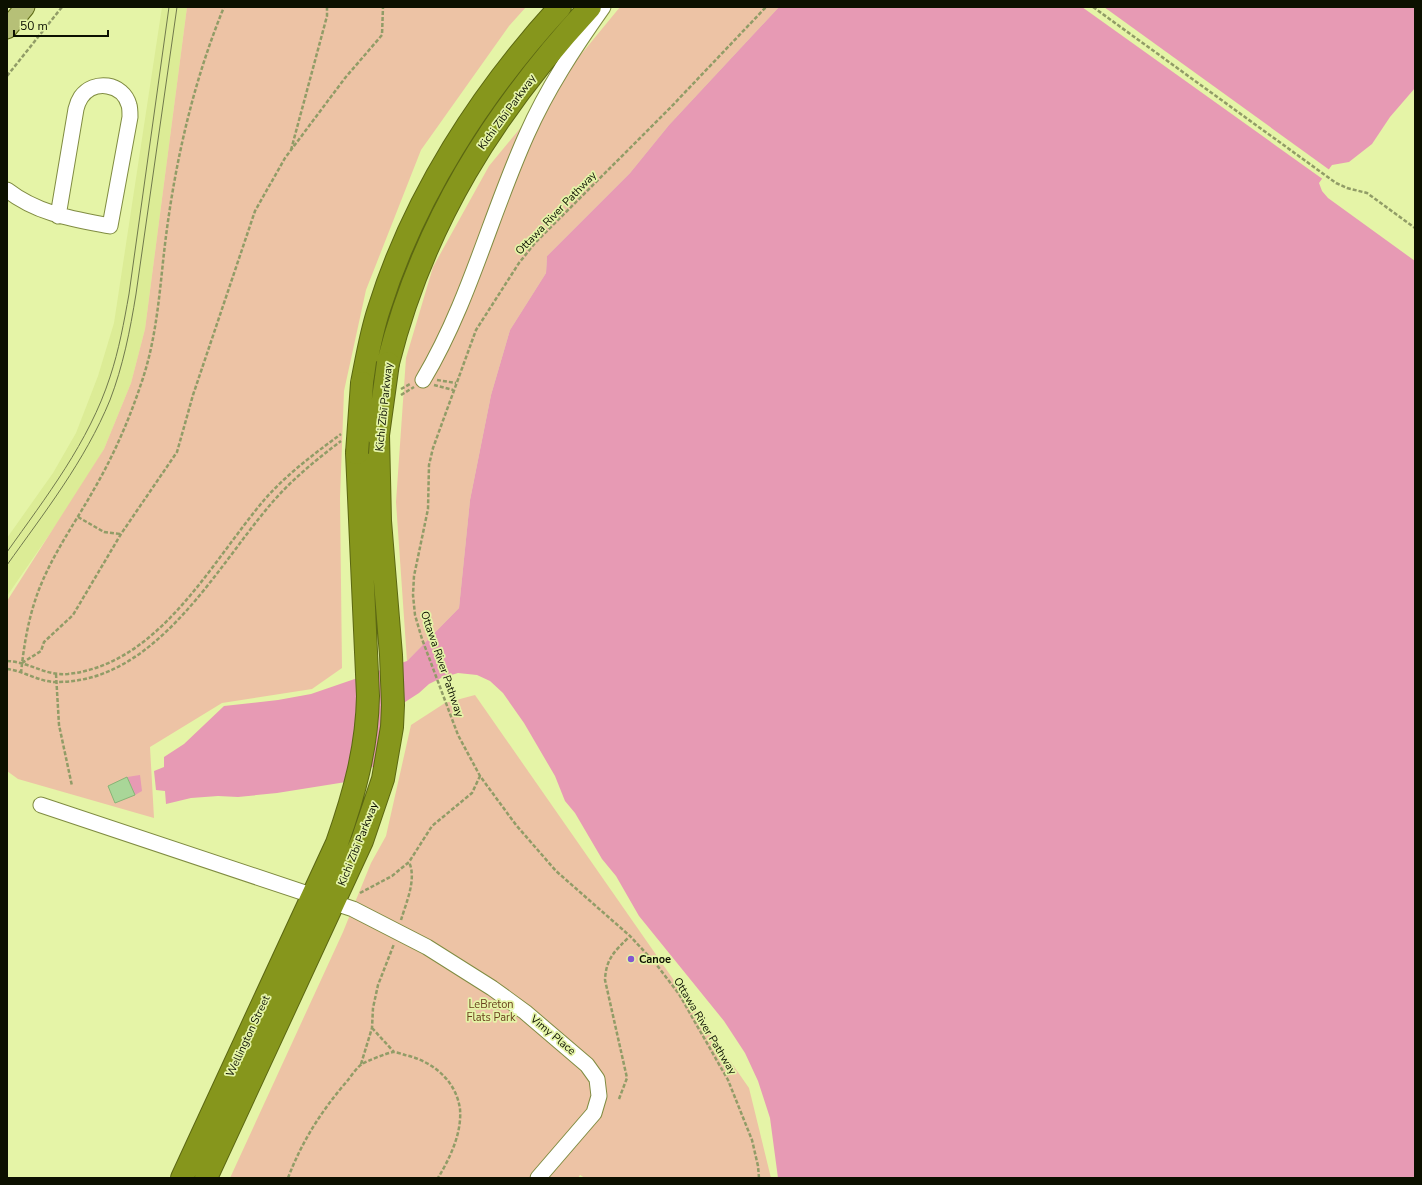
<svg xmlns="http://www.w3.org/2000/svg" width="1422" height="1185" viewBox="0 0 1422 1185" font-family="'Nunito Sans',sans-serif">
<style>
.built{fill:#dcec96}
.green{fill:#edc3a5}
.water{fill:#e79ab4}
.pier{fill:#e5f4a7}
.building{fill:#a9d698;stroke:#87b476}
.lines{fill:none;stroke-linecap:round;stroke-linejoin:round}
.minor-casing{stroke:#808c42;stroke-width:17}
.major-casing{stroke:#5b6712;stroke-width:21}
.highway-casing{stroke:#5b6712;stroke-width:24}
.path{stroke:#919c67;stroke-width:2.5;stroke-dasharray:4 2;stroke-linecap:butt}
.minor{stroke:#fff;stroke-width:15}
.major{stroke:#b6c077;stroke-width:19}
.highway{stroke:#86961c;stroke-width:22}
.tram{stroke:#70794d;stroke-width:1}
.highway-bridge-casing{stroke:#5b6712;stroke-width:24;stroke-linecap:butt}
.highway-bridge{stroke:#86961c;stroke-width:22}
.poi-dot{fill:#8357d0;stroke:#e5f4a7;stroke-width:1.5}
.labels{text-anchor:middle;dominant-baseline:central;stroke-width:3.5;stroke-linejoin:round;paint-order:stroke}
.street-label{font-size:11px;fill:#0c1000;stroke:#e5f4a7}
.poi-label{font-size:11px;font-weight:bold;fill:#0c1000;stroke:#e5f4a7;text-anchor:start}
.park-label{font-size:11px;fill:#693f1c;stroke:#e5f4a7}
</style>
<rect width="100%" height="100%" fill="#e5f4a7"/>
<path class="built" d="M162,7h25l-42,322 -14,54 -27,66 -24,41 -73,106v-58l46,-65 23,-40 22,-57 16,-53z"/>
<path class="green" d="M187,7h339l-17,19 -88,124 -55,140 -22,101 -4,107 2,170 -30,21 -90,14 -72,44 4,71 -136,-39 -11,-8v-170l97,-152 27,-66 14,-54z
M620,7h159l-110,118 -39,48 -83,83 -1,17 -36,57 -19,65 -21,105 -11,108 -52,53 -11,-159 10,-144 27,-91 56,-101z
M475,695l274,393 22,90h-186l-5,-3 -2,3h-348l113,-246 28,-69 15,-27 25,-111 34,-22z"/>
<path class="water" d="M779,7h636v81l-25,29 -18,27 -23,18 -17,3 -13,18 3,8 6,7 87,63v917h-637l-8,-60 -12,-37 -13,-28 -21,-32 -85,-105 -23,-40 -14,-17 -27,-46 -10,-12 -10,-25 -31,-53 -21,-30 -13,-12 -13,-6 -19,-2 -17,5 -12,6 -10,9 -17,11 -17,56 -39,22 -69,11 -39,4 -20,-1 -27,2 -25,6 -1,-13 -9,-1 -2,-19 10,-4v-10l20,-13 40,-38 54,-6 33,-6 96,-33 52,-53 11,-108 21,-105 19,-65 36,-57 1,-17 83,-83 39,-48z
M140,775l2,16 -7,4 -8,-18z"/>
<path class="pier" d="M1082,7h22l227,164 -7,9z"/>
<path class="building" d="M127,777l8,18 -20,8 -7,-17z"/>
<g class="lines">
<g class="minor-casing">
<path id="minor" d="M7,190c31,24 66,29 103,36l20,-109c0,-3 0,-9 -1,-12 -6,-22 -35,-26 -48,-8 -2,3 -4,8 -5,12l-18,107
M423,380c46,-77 67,-164 104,-246 20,-45 47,-86 76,-127
M41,805l312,104 74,38 65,41 33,24 62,53 10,14 2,17 -5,17 -56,65"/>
</g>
<g class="major-casing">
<path id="major" d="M7,29l18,-22"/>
</g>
<g class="highway-casing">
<path id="highway" d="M388,363c35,-139 105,-251 202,-356
M362,383c5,-25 9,-50 17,-74 35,-112 102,-216 181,-302
M182,1178l155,-335c17,-48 30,-95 31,-147l-11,-243
M206,1178l156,-337 21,-62 9,-52 1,-22 -2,-50 -11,-134 -2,-86"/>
</g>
<path class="path" d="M1093,7l243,176 11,5 20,5 48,35
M7,76l55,-69
M291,150l36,-134v-9
M437,380l19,3
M434,385l19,5
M401,389l9,-5
M401,395l13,-8
M78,517l26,15 17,2
M7,661c23,1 38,15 61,13 92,-10 143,-112 197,-175 22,-25 49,-45 76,-65
M22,663l19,-12 3,-9 29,-27 48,-81 56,-82 16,-57 62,-184 30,-53 60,-80 37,-43 1,-28
M7,669c17,2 32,13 49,13 99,1 158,-111 214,-177 21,-25 46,-45 71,-64
M21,673c3,-29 8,-59 19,-86 14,-35 35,-64 53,-96 21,-36 37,-73 50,-113 15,-46 17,-95 23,-142 10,-78 28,-156 58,-229
M56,674l3,51 13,61
M360,893l32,-17 17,-14 23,-36 40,-33 8,-17
M401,920c5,-17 16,-41 8,-58
M372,1028l22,24
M361,1064l11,-36 1,-20 5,-23 16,-41
M619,1099l8,-21 -22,-98c1,-22 10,-29 25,-44
M288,1178c14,-37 34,-68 60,-98 4,-5 9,-13 14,-16 5,-3 25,-11 31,-12 4,0 9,2 12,3 27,6 51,25 55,54 2,24 -10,49 -22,69
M759,1178l-1,-12 -6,-26 -24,-60 -49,-86 -23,-30 -26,-28 -74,-65 -40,-46 -36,-49 -22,-41 -36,-96 -7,-24 -2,-20 1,-19 14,-67 1,-44 4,-17 43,-118 43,-67 16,-20 136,-136 95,-100"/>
<use href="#minor" class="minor"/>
<use href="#major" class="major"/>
<use href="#highway" class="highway"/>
<path class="tram" d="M7,552c39,-55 82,-110 103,-175 9,-27 14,-55 19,-83l40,-287
M7,565c37,-52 78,-104 103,-165 13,-34 20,-69 26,-106l41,-287"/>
<g class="highway-bridge-casing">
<path id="highway-bridge" d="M378,435l10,-72
M357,453l5,-70"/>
</g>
<use href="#highway-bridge" class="highway-bridge"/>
</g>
<circle class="poi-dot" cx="631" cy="959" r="4"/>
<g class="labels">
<g class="street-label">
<text transform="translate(507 112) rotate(-54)">Kichi Zībī Parkway</text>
<text transform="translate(556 213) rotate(-46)">Ottawa River Pathway</text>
<text transform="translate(384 407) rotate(-84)">Kichi Zībī Parkway</text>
<text transform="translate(442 664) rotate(71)">Ottawa River Pathway</text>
<text transform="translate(358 844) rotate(-68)">Kichi Zībī Parkway</text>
<text transform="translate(705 1026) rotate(59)">Ottawa River Pathway</text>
<text transform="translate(553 1035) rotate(40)">Vimy Place</text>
<text transform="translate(248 1036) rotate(-65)">Wellington Street</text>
</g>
<g class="poi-label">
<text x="639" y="959">Canoe</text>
</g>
<g class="park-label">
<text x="491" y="1004">LeBreton<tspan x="491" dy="13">Flats Park</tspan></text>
</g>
</g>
<rect width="1422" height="1185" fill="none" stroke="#0c1000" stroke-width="16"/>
<path d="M14 30v6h94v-6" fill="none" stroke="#0c1000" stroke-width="2"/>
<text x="20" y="30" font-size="12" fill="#0c1000" stroke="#e5f4a7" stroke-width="3" paint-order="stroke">50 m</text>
</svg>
